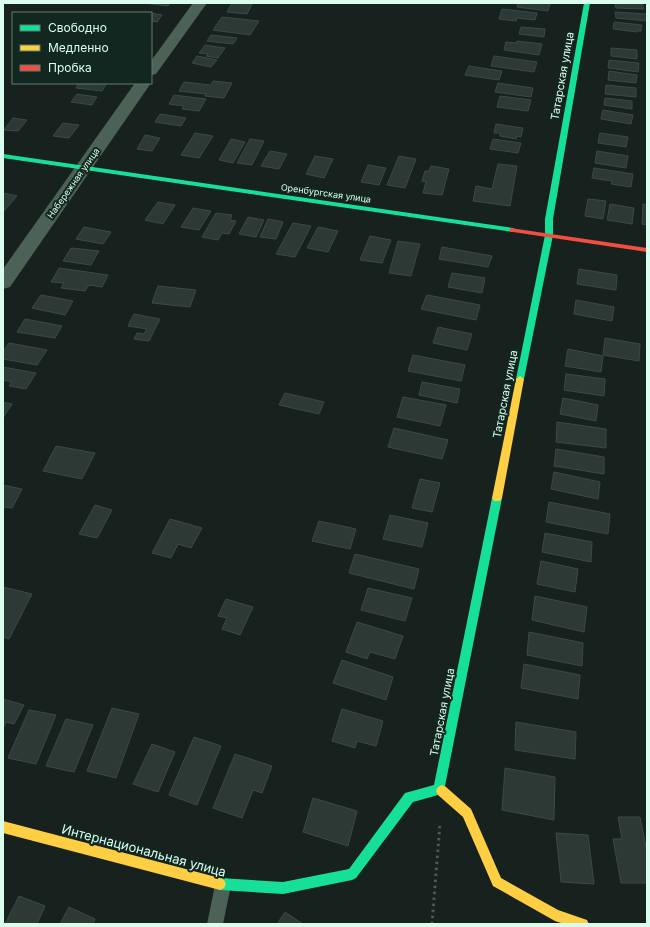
<svg xmlns="http://www.w3.org/2000/svg" width="650" height="927" viewBox="0 0 650 927" font-family="Inter,sans-serif">
<style>
.building{fill:#2c3935;stroke:#394b45}
.lines{fill:none;stroke-linecap:round;stroke-linejoin:round}
.path{stroke:#4a5b4b;stroke-width:3;stroke-dasharray:2.5 3.5;stroke-linecap:butt}
.lane{fill:#4d6257;fill-rule:evenodd}
.street{fill:#4d6257;fill-rule:evenodd}
.fast{fill:#16e098;fill-rule:evenodd}
.slow{fill:#ffcf43;fill-rule:evenodd}
.jam{fill:#f24e42;fill-rule:evenodd}
.labels{text-anchor:middle;dominant-baseline:central;stroke-width:4;stroke-linejoin:round;paint-order:stroke}
.far-street-label{font-size:9px;fill:#dafded;stroke:#12271f}
.street-label{font-size:11px;fill:#dafded;stroke:#12271f}
.near-street-label{font-size:13px;fill:#dafded;stroke:#12271f}
</style>
<rect width="100%" height="100%" fill="#17221e"/>
<path class="building" d="M144,3h26l-2,3z
M232,3h9l11,1 -5,10 -20,-2z
M518,3h24l8,1 -2,7 -31,-4z
M615,3h27l2,6 -28,-1z
M502,9l35,4 -2,7 -18,-2 -1,3 -17,-2z
M615,12l32,2v7l-31,-3z
M151,13l11,2 -5,7 -6,-1z
M222,17l37,4 -9,14 -37,-5z
M614,22l28,3 -1,6h-4v1l-24,-3z
M521,27l24,2 -1,8 -25,-3z
M211,35l26,3 -4,6 -26,-3z
M517,41l25,3 -3,11 -35,-5 2,-8 11,1z
M205,45l20,3 -7,10 -12,-2 2,-2 -9,-1z
M611,48l26,2v9l-26,-3z
M197,56l20,4 -6,7 -19,-4z
M494,56l43,6 -3,10 -43,-6z
M609,60l30,3 -1,9 -30,-4z
M469,66l33,5 -3,9 -34,-5z
M609,71l28,4 -1,8 -28,-3z
M213,81l19,2 -8,15 -19,-2 1,-2 -27,-3 5,-9 27,3z
M79,83h28l-5,8 -26,-3z
M498,83l35,5 -2,9 -36,-5z
M606,85l30,3v9l-31,-3z
M77,94l20,3 -5,8 -21,-3z
M174,95l32,4 -7,12 -17,-2 2,-3 -15,-2z
M500,96l31,4 -3,11 -31,-4z
M605,98l27,3v8l-28,-4z
M603,110l30,5 -2,9 -30,-5z
M160,114l26,4 -5,8 -26,-4z
M13,118l14,2 -9,11 -14,-1z
M63,123l16,2 -10,13 -16,-2z
M496,124l27,4 -2,9 -4,-1 -1,3 -16,-3v-3h-6z
M195,133l18,3 -14,22 -18,-3z
M600,133l28,4 -2,10 -28,-4z
M145,135l15,3 -8,13 -15,-2z
M231,139l14,3 -12,21 -14,-3z
M250,139l14,2 -12,24 -15,-2z
M493,139l28,4 -3,10 -28,-4z
M270,151l17,3 -8,15 -18,-3z
M597,151l31,5 -2,12 -31,-5z
M315,156l18,3 -9,19 -18,-4z
M399,156l17,3 -11,29 -18,-3z
M498,164l19,2 -7,40 -37,-5 3,-15 16,3z
M368,165l18,3 -7,17 -18,-3z
M431,166l18,3 -7,26 -19,-2 3,-11 -4,-1 3,-10h4z
M594,168l39,6 -2,13 -20,-3 1,-3 -20,-3z
M3,193l14,3 -13,15h-1z
M588,199l18,2 -3,18 -18,-3z
M158,202l17,3 -12,19 -18,-4z
M610,204l24,4 -2,16 -25,-4z
M643,204l4,1v20l-5,-1z
M193,208l18,3 -12,19 -18,-3z
M216,213l16,2 -2,5 6,1 -7,13 -7,-1 -4,7 -16,-3z
M248,217l16,3 -8,17 -17,-3z
M268,219l15,3 -7,17 -16,-2z
M293,223l18,3 -16,31 -19,-3z
M84,227l27,5 -8,12 -27,-5z
M318,227l20,4 -10,21 -21,-4z
M370,236l21,4 -9,23 -22,-3z
M398,241l22,3 -9,32 -22,-3z
M442,247l50,9 -4,11 -49,-8z
M71,248l28,3 -8,14 -28,-4z
M59,268l49,7 -6,12 -13,-2 -4,6 -24,-3 3,-5 -13,-1z
M579,269l38,6 -1,15 -39,-6z
M452,273l33,5 -3,15 -34,-6z
M158,286l38,4 -6,17 -38,-4z
M41,295l32,6 -8,14 -33,-7z
M427,295l53,10 -4,15 -55,-11z
M576,300l38,7 -2,14 -38,-7z
M134,314l26,5 -11,22 -15,-2 3,-6 7,1 3,-5 -19,-3z
M25,319l37,7 -7,12 -38,-6z
M438,327l34,7 -5,16 -34,-7z
M605,338l35,6 -1,17 -36,-6z
M9,343l38,7 -10,15 -34,-6v-7z
M568,349l35,7 -2,16 -36,-6z
M413,355l52,10 -4,16 -53,-10z
M3,367l33,6 -10,16 -17,-3 3,-4 -9,-2z
M566,374l39,5 -1,17 -40,-6z
M422,382l38,7 -3,14 -38,-8z
M285,393l39,9 -5,12 -40,-9z
M403,397l43,8 -6,21 -43,-9z
M563,398l35,7 -2,16 -36,-7z
M3,402l9,2 -9,14z
M557,422l49,7v19l-50,-6z
M394,428l54,12 -6,19 -54,-12z
M56,446l39,7 -13,26 -39,-8z
M556,449l48,8v17l-50,-8z
M554,472l46,10 -2,17 -47,-10z
M420,479l20,4 -8,29 -20,-4z
M3,485l19,4 -10,19 -9,-1z
M549,502l61,12 -2,20 -62,-12z
M95,505l17,5 -15,28 -18,-4z
M390,515l38,8 -6,24 -39,-8z
M170,519l32,9 -11,20 -13,-4 -7,14 -19,-5z
M319,521l37,8 -6,20 -38,-8z
M545,533l47,9 -1,20 -49,-10z
M355,554l64,15 -5,20 -65,-16z
M541,561l37,8 -3,23 -38,-8z
M3,587l29,7 -23,45 -6,-2z
M368,588l44,10 -7,23 -44,-11z
M535,596l52,11 -3,25 -52,-12z
M226,599l27,8 -13,28 -18,-6 5,-11 -9,-2z
M357,622l46,14 -8,23 -25,-7 -3,7 -21,-7z
M529,632l54,11 -1,23 -55,-11z
M342,660l51,17 -7,23 -53,-17z
M524,664l56,11 -2,24 -57,-11z
M3,699l21,6 -10,19 -8,-2 -3,6z
M112,708l27,6 -23,64 -29,-7z
M342,709l41,12 -7,25 -19,-5 -2,7 -23,-7z
M29,710l27,5 -20,49 -28,-6z
M66,719l27,6 -19,47 -28,-6z
M516,722l60,10 -1,27 -60,-9z
M194,737l27,9 -24,59 -28,-10z
M152,744l23,8 -17,40 -25,-8z
M235,754l37,12 -10,27 -9,-3 -11,28 -29,-10z
M505,768l50,9 -1,43 -52,-10z
M313,798l44,13 -9,35 -45,-14z
M618,817h22l7,35v31h-26l-8,-44h9z
M556,833l32,2 6,49 -33,-2z
M19,896l26,10 -8,18h-32z
M69,907l26,12 -2,5h-33z
M285,912l18,12h-26z"/>
<g class="lines">
<path class="path" d="M432,924l8,-101"/>
<path class="lane" d="M223,877l6,2 2,6 -8,39h-16l8,-39 2,-6z"/>
<path class="street" d="M193,3h14l-51,71 -5,1v-14z
M135,83h16l-141,204 -7,2v-20z"/>
<path class="fast" d="M584,3h6l-37,216v16l-29,144 -4,3 -4,-3 29,-144v-16z
M3,154l510,74 4,2 -4,2 -510,-74z
M497,494l3,1 2,3 -57,288 3,5 -2,4 -4,2 -4,-2 -25,7 -57,76 -4,2 -69,14 -63,-4 -4,-2 -2,-4 2,-4 4,-2 63,4 66,-13 56,-76 29,-8 58,-287 2,-3z"/>
<path class="slow" d="M520,376l4,3 -22,119 -2,3h-6l-2,-3 24,-119z
M442,785l4,2 25,22 30,69 57,32 29,10 2,4h-25l-9,-3 -62,-35 -30,-69 -25,-22 -2,-4 2,-4z
M3,821l217,57 4,2 2,4 -2,4 -4,2 -217,-57z"/>
<path class="jam" d="M510,228l137,20v4l-134,-20h-3z"/>
</g>
<g class="labels">
<g class="far-street-label">
<text transform="translate(73 183) rotate(-55)">Набережная улица</text>
<text transform="translate(326 193) rotate(8)">Оренбургская улица</text>
</g>
<g class="street-label">
<text transform="translate(562 76) rotate(-80)">Татарская улица</text>
<text transform="translate(505 394) rotate(-79)">Татарская улица</text>
<text transform="translate(442 712) rotate(-79)">Татарская улица</text>
</g>
<g class="near-street-label">
<text transform="translate(144 850) rotate(15)">Интернациональная улица</text>
</g>
</g>
<rect width="650" height="927" fill="none" stroke="#dafded" stroke-width="8"/>
<rect x="12" y="12" width="140" height="72" fill="#12271f" stroke="#627d71"/>
<rect x="20" y="25" width="20" height="6" fill="#16e098" stroke="#627d71"/>
<text x="48" y="32" font-size="12" fill="#dafded">Свободно</text>
<rect x="20" y="45" width="20" height="6" fill="#ffcf43" stroke="#627d71"/>
<text x="48" y="52" font-size="12" fill="#dafded">Медленно</text>
<rect x="20" y="65" width="20" height="6" fill="#f24e42" stroke="#627d71"/>
<text x="48" y="72" font-size="12" fill="#dafded">Пробка</text>
</svg>
